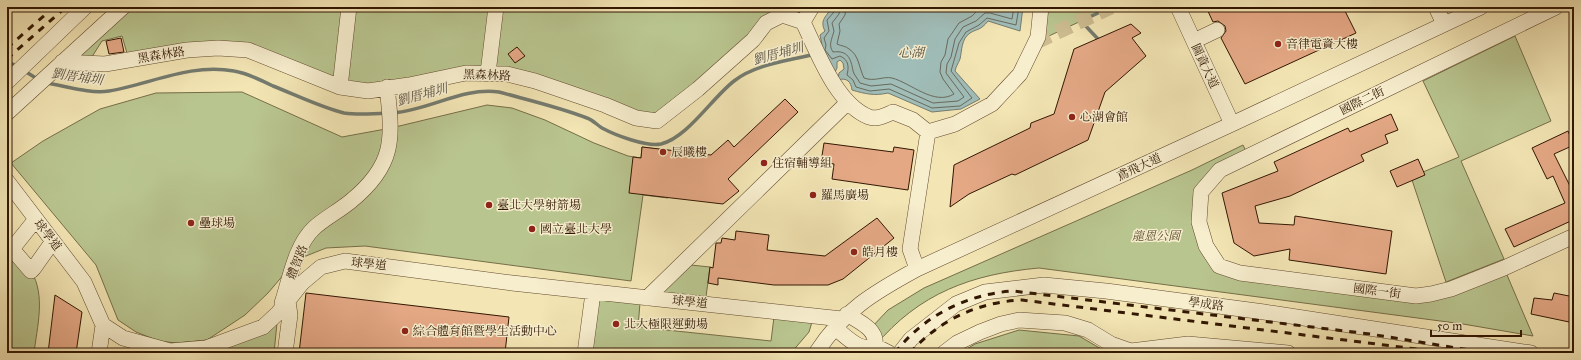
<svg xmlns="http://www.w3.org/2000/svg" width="1581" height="360" viewBox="0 0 1581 360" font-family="'IM FELL Great Primer','Noto Serif TC',serif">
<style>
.green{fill:#b9c58f;stroke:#766e48}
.water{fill:#a0bdb8;stroke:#747b6f}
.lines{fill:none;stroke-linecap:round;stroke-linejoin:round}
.shore{stroke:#696a5d;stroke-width:1}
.stream{stroke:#747b6f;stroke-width:3.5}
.building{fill:#e4a885;stroke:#321702}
.minor-tunnel{stroke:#ccbc90;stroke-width:15;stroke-dasharray:15 8;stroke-linecap:butt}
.minor-casing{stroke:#624a2e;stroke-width:16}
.minor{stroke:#f7eece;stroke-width:15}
.rail{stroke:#321702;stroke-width:3;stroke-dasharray:7 7;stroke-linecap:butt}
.poi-dot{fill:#8f2418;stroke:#f7eece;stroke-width:1.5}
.labels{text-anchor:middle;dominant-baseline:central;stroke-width:3;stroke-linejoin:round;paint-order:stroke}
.poi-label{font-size:12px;fill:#321702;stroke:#f7eece;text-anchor:start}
.street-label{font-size:12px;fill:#321702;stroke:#f7eece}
.park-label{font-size:12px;font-style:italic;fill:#5a4b2c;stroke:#f7eece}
.water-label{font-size:13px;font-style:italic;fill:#585142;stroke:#f7eece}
</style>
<rect width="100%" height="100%" fill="#f3e5b4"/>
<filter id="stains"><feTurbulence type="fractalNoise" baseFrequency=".005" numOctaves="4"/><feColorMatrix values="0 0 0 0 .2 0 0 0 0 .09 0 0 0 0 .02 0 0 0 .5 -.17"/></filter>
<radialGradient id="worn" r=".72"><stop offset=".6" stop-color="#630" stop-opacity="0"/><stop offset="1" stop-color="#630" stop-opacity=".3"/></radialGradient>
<path class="green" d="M123,7h689l-9,15 -21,-7 -125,106 -150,-47 -139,17 -120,-41 -119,10 -7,-24 -20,5 -14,22 -26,-1z
M1041,7h70l-75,35z
M1515,36l36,85 -90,40 43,98 -58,23 -35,-105 48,-20 -36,-76z
M242,92l100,45 49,-9 96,-23 25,3 33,12 49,23 34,13 13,2 1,-11 32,4 -6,47 -25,-3 -12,86 -266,-35 -39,2 -30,12 -28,33 -23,22 -38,25 -31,3 -17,-2 -23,-9 -18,-12 -22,-55 -85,-102 32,-22 57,-32 56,-16z
M1243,145l6,12 -48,36 -2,29 20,44 197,30 88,-28 29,68 -70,-12 -424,-56c-67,6 -120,25 -164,78l-5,-17 18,-19 36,-22 268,-118z
M7,248c7,7 19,15 24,23 15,24 6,56 3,82h-27z
M681,264l29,3 -5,37 -58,-6z
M598,298l42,5 -2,24 133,14 3,-24 38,5 -3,10 -18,21h-199z
M278,313l-4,40h-45l1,-13z
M1019,330l60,6 29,17h-148l15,-9z"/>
<path class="water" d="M832,7h191l-3,24 -32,-10c-8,10 -10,7 -18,12 -9,6 -8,18 -10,26 -2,5 -4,7 -5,12l25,28 -19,10 -29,3 -44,-19c-13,3 -23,1 -36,-3 -1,-8 -5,-13 -14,-10l1,-7 5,-4 -1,-6 -3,-3 -3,2v6l-2,4 -16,-19 3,-8 -2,-10 5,-4c-6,-11 2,-15 7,-24z"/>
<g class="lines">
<path class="shore" d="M835,7l-1,5 -7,8 2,11 -5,7 2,7 -1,5 7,9 8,-3c9,4 9,11 7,19l6,5 3,7 14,4 19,-2 43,19 28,-2 12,-8 -21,-27 8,-28 7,-11 13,-7 8,-7 29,7 3,-18
M840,7l-1,7 -7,9 2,8c-2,8 -6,14 -1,21 15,-2 18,7 20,19 1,4 5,8 7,12l11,3 20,-2 42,19 25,-2 6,-4 -18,-24 1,-9 4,-7 4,-18 8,-12 13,-6 9,-8h5l22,6 2,-12
M846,7l-1,8 -6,9 1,7 -3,13c4,2 9,2 12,5 10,6 10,19 15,29 11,4 19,-2 28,0 19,5 42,28 62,16l-11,-15 -3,-7 1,-10 4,-7 3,-16 11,-16 13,-7 6,-6 6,-3"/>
<path class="stream" d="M1098,39l-17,-18 30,-14
M7,61l11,6
M23,70l16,10
M46,83c20,3 43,11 63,8 42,-7 81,-28 125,-20 13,2 27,9 39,15 23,9 47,21 71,27 14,2 29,1 43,0
M393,113c37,-3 69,-26 106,-21 29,8 60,15 88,26 6,2 10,7 15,10 13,7 44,19 59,16 26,-6 51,-46 73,-63 22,-17 54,-20 81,-27"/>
</g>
<path class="building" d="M1206,7h137l13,26 -111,51 -24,-46 5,-7 -1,-5 -7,-5 -5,1z
M1131,24l10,9 -9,5 14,18 -41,36 -17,48 -73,35 -3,-1 -43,20 -19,13 4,-42 76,-37 1,-5 23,-9 20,-65z
M121,38l3,14 -15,2 -3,-13z
M517,47l8,9 -10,7 -7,-9z
M785,99l13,13 -70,67 11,12 -16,13 -94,-11 4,-36 8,1 1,-11 69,8 17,-15 6,7z
M1391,114l7,16 -13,5 3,8 -27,12 3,6 -74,35 -35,10 4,17 35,2 1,-9 97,15 -6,43 -97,-14 1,-11 -36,7 -20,-13 -12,-50 56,-22 -4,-9 74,-34 2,4z
M1568,131l6,14 -20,9 16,32 4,-2v39l-1,-3 -59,27 -9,-18 60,-26 -12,-27 -6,3 -15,-31z
M824,143l69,9 1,-5 20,3 -6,40 -76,-11 2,-15 -13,-2z
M1418,159l7,16 -28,12 -7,-16z
M877,218l17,20 -51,41 -15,6h-54l-56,-7v7l-10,-2 2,-16 3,1 3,-25h5l1,-5 13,2 1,-9 33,4 -2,15 58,6z
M306,293l203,24 -4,36h-206z
M1554,293l20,4v26l-43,-9 3,-16 18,2z
M55,295l27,17 -6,41h-28z"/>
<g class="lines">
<path class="minor-tunnel" d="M1036,42l75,-35"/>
<g class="minor-casing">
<path id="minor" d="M1178,7l54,117
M1436,7l8,17
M1556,7l-336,163 -19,22 -2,30 7,24 13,20 21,7 176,23 15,-2 20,-5 53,-21 70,-32
M803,22c14,29 33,82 66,95 8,3 17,-2 24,-5l20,8 15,12 27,-8 37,-20 28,-30 18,-37 3,-30
M803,22l9,-15
M1194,41l23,-11
M62,62l43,2 82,-14 31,-2 30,2 92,37 28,4 41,-6 57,-12 41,1 28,7 70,24 31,13 21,3 41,-32 55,-49 13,-17 16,-8 21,7
M488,73l8,-66
M7,82l78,-75
M340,87l9,-80
M7,113l116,-106
M7,181l77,101 19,43 20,13 47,13 36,-3 57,-21 15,-14 24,-30 19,-16 24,-6 167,22 330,36
M36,219l-24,30 19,22 3,-3 19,-27
M917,269l-7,-20 18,-117
M647,298l200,-195
M282,303c8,-24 13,-57 32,-75 11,-10 25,-17 37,-27 44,-36 42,-62 36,-114
M285,305l3,-4 2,14 -5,38
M847,314c12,8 31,15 28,32
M835,328c11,8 25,25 40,18l14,7
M99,353l4,-28
M585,353l8,-60
M816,353c28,-43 57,-60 101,-84l315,-145 249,-117
M900,353l11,-14 45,-35 29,-12 59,-7 62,6 158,21 267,41
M944,353l13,-10 23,-11 21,-8 18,-4 46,3 23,7 23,14 20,7 57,-7 100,9"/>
</g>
<use href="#minor" class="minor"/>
<path class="rail" d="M7,48l47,-41
M7,59l59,-52
M895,353c28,-37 72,-59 118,-62l357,43 118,19
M910,353c29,-33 68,-51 112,-53l427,53"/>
</g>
<g class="poi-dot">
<circle cx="1278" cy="44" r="4"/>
<circle cx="1072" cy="117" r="4"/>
<circle cx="663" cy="152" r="4"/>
<circle cx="764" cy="163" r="4"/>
<circle cx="813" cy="195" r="4"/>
<circle cx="489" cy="205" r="4"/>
<circle cx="191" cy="223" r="4"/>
<circle cx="532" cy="229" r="4"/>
<circle cx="854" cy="252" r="4"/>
<circle cx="616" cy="324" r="4"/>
<circle cx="405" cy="331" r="4"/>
</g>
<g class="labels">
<g class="poi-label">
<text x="1286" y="44">音律電資大樓</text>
<text x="1080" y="117">心湖會館</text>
<text x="671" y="152">辰曦樓</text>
<text x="772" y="163">住宿輔導組</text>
<text x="821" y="195">羅馬廣場</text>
<text x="497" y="205">臺北大學射箭場</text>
<text x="199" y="223">壘球場</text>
<text x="540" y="229">國立臺北大學</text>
<text x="862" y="252">皓月樓</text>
<text x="624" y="324">北大極限運動場</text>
<text x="413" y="331">綜合體育館暨學生活動中心</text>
</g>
<g class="street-label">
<text transform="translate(161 55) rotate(-9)">黑森林路</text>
<text transform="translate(1205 66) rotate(65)">圖資大道</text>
<text transform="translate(487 75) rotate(2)">黑森林路</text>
<text transform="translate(1362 101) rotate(-26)">國際二街</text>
<text transform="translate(1139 167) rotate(-25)">鳶飛大道</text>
<text transform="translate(48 235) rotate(52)">球學道</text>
<text transform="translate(297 262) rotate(-68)">體智路</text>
<text transform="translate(369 264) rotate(6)">球學道</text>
<text transform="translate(1377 291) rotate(7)">國際一街</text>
<text transform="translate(690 302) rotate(6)">球學道</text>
<text transform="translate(1206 304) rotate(7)">學成路</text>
</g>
<g class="park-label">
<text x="1156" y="236">龍恩公園</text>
</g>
<g class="water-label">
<text x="911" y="53">心湖</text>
<text transform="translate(778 54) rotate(-15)">劉厝埔圳</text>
<text transform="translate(77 77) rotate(8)">劉厝埔圳</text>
<text transform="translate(422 95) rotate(-15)">劉厝埔圳</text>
</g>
</g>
<rect width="1581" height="360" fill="none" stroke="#f3e5b4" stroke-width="24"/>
<rect x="8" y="8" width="1565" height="344" fill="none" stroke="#321702" stroke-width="2"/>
<rect x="12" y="12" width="1557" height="336" fill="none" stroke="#321702"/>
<path d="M1431 330v6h90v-6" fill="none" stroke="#321702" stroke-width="2"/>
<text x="1437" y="330" font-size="12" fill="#321702" stroke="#f7eece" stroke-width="3" paint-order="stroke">50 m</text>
<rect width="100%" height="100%" filter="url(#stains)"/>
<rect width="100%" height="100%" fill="url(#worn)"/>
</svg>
